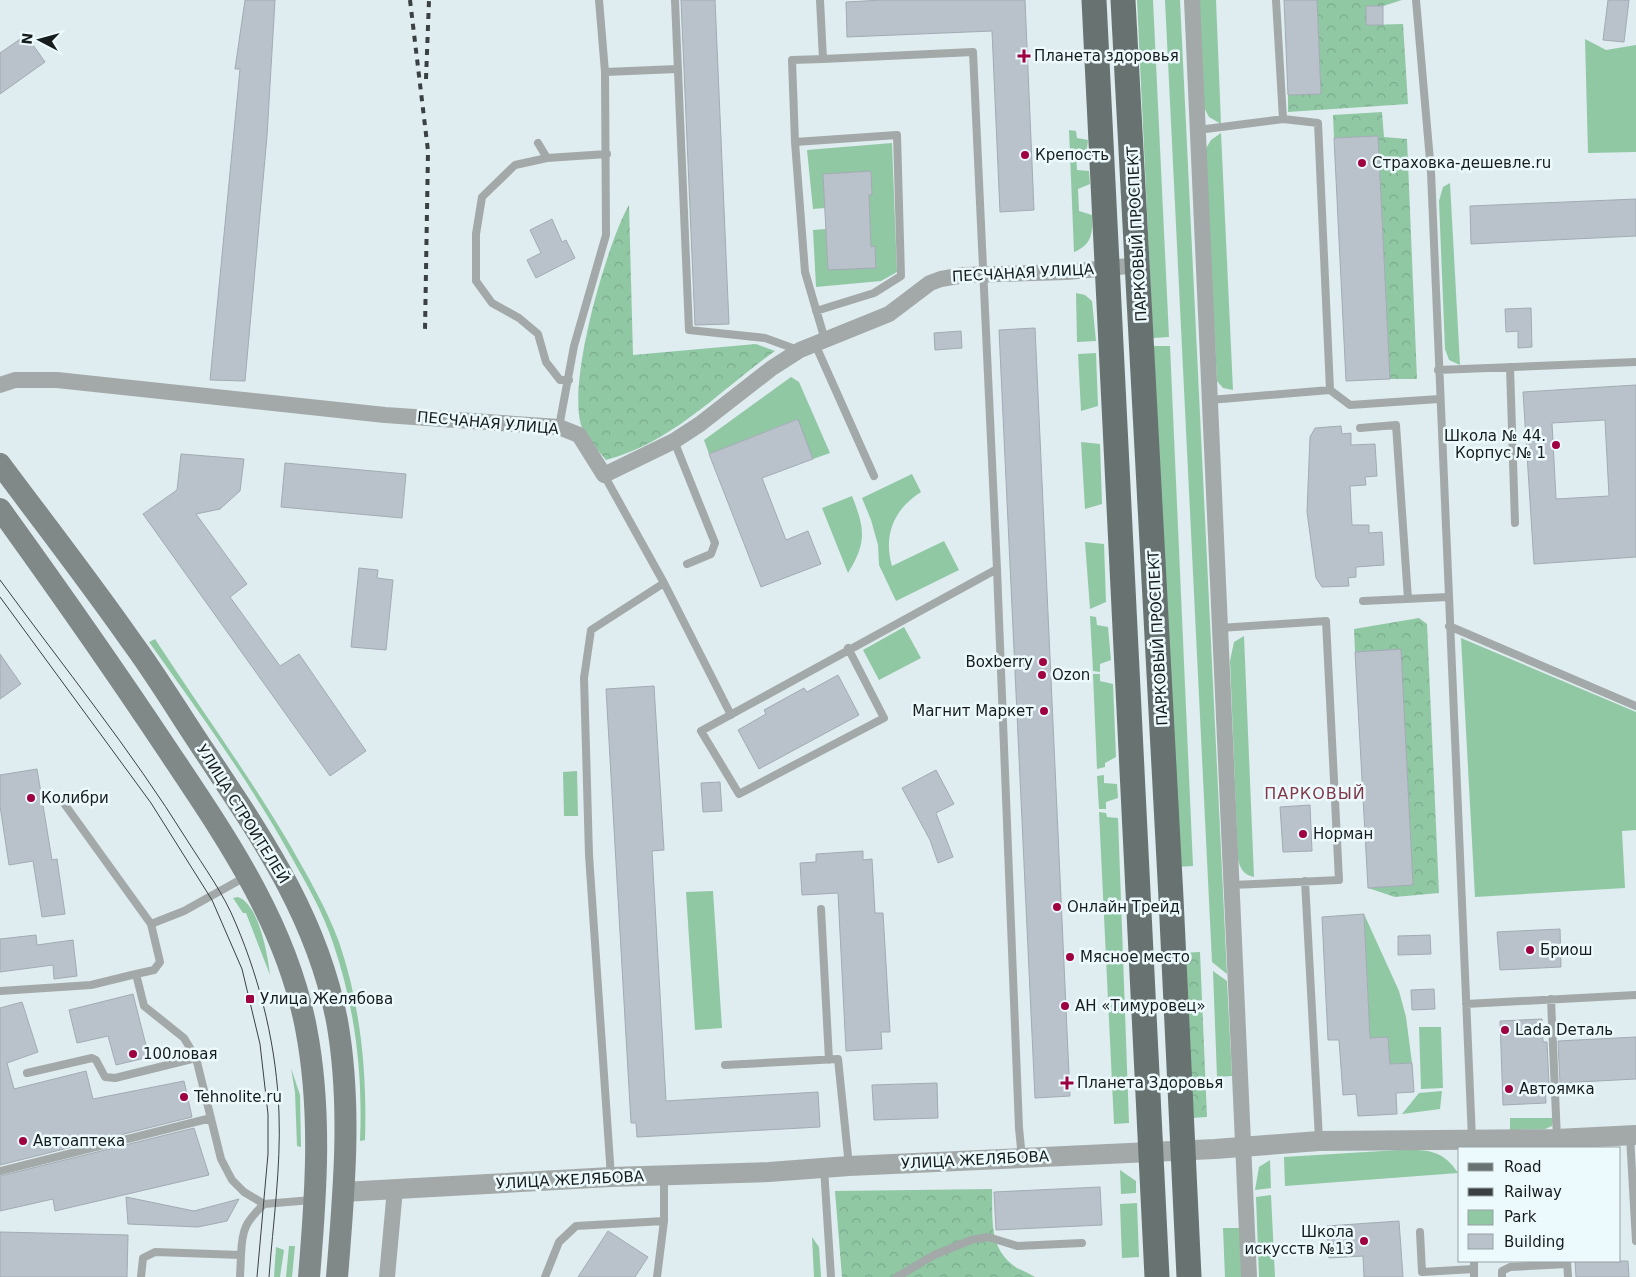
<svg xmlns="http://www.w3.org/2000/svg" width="1636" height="1277" viewBox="0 0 1636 1277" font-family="'DejaVu Sans',sans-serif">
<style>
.green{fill:#90c8a4}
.forest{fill:url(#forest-crowns)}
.building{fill:#b9c1ca;stroke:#a2abb3;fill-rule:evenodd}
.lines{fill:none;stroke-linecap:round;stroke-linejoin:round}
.service{stroke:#a3a9a8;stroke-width:8}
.minor{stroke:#a3a9a8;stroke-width:16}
.tertiary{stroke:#a3a9a8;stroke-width:20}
.secondary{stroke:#818988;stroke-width:22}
.primary{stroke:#687371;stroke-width:25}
.tram{stroke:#3b4143;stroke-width:1}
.rail{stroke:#3b4143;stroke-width:4;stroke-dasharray:6 6;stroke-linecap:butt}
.poi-dot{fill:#9f0041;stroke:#ecfafe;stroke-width:2}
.labels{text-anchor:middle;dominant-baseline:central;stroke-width:5;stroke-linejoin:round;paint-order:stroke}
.poi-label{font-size:15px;fill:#171c1d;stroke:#ecfafe;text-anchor:start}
.street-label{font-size:15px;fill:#171c1d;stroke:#ecfafe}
.neighbourhood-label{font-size:16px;letter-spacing:1px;fill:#813949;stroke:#ecfafe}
</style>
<defs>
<pattern id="forest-crowns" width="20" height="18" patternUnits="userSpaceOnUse" patternTransform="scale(1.25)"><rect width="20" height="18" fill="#90c8a4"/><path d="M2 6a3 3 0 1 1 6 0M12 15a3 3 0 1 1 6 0" fill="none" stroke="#7bab8d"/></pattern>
</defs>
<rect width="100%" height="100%" fill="#dfecf0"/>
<path class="green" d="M1137,0h16l16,337 -16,1z
M1165,0h15l47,974 -15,-12z
M1199,0h17l5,124 -12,-7 -6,-11z
M1585,39l21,11 30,-5v107l-48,1z
M1069,130l7,1 1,7 11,2 -1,9 -11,6 1,15 12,1 1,13 -12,5 1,22 13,4c1,17 0,30 -18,37z
M1221,133l12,257 -10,-2 -6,-7 -12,-231 6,-10z
M892,143l5,129 -16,9 -65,6 -3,-57 13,-1 2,41 48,-3 -2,-21 -3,1 -2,-52 3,-1 -1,-22 -48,2 2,34 -12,1 -6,-59z
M1450,183l10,182 -11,-5 -4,-11 -6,-148 4,-14z
M1076,293l9,2 7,6 4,40 -19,1z
M1153,346h17l23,520 -17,1z
M1096,353l2,53 -17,5 -3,-57z
M791,377l8,5 31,71 -17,6 -16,-40 -88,35 -5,-14z
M1081,442l19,2 2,60 -17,5z
M912,474l9,18c-27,17 -38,43 -29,74l52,-25 15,29 -63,31 -17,-36 -1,-20 -7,-25 -9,-22z
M852,496c13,33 15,46 -4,77l-26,-65z
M1085,542l19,2 2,58 -16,7z
M1090,616l6,1 1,8 11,2 3,33 -11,4v8l-7,-1z
M904,627l17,31 -42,22 -16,-30z
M1244,636l10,241c-10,-2 -14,-8 -16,-18l-8,-198 4,-19z
M1461,638l175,74v118l-14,1 3,57 -150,9z
M155,639c45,69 93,135 135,206 18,32 36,62 49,97 22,64 28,131 26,198l-5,1c3,-68 -5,-134 -27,-198 -10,-31 -26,-58 -41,-85 -42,-76 -93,-146 -143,-216z
M1093,674h7v7l13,3 3,73 -11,6v4l-8,2z
M577,771l1,45h-14l-1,-44z
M1104,775v8l13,1 1,14 -12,4v7h-7l-2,-33z
M1099,812l7,1 1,4 11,1 11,305 -15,1z
M713,891l9,137 -27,2 -9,-138z
M238,897c21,7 30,59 32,78l-24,-62h-3l-10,-15z
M1364,914l35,77 7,26 6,46 -22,1 -2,-27 -18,1z
M1213,971l14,10 5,95 -15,1z
M1419,1027h22l2,61 -22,1z
M291,1068l9,27 1,52 -4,-1 -2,-54z
M1442,1091l-2,18 -38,5 17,-21z
M1510,1118h44l-2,8 -7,3 -35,1z
M1399,1150c26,0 43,-2 59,23l-173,13 -1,-29z
M1270,1160l1,28 -16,2 4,-23z
M1120,1170l16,11v12l-15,1z
M1271,1195l4,82h-16l-3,-80z
M1137,1203l2,54 -17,1 -2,-54z
M1223,1228h18l2,49h-18z
M812,1237l7,10 2,30h-7z
M289,1246h6l-3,31h-6z
M276,1247l8,3 -4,27h-6z"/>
<path class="forest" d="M1317,0h85l-19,6h-17v19l37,-1 5,80 -120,8v-17l33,-1z
M1382,112l2,25 23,2 10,240h-27l-12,-243 -44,2 -1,-23z
M629,205l4,150 123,-11 19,7c-55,39 -101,91 -169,109 -7,-9 -18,-20 -23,-30 -19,-40 24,-187 46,-225z
M1419,618l8,6 12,269 -44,4 -27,-9 45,-3 -12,-235 -46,2 -1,-23z
M1200,952l7,165 -18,1 -8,-165z
M992,1189c1,31 -4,60 25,79 6,3 12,5 18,9h-193l-7,-86z"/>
<path class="building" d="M245,0h30l-8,136 -22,245 -35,-1 30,-311h-5z
M681,0h34l14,324 -34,1z
M883,0h142l9,210 -34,2 -8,-181 -145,6 -1,-35z
M1284,0h33l4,94 -33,1z
M1608,0h21l-5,42 -21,-2z
M1366,6h17v19h-17z
M26,35l19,27 -45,32v-41z
M1378,136l12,243 -44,2 -12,-243z
M871,171l1,24h-3l2,52 4,-1 1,22 -48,2 -5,-96z
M1636,199v37l-165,8 -1,-38z
M552,219l10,23 4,-2 9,18 -39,20 -9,-18 14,-7 -11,-23z
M1531,308l1,39 -14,1v-17l-12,1 -1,-23z
M1035,328l35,768 -35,2 -36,-768z
M961,331l1,17 -27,2 -1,-17z
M1636,385v172l-102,7 -11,-172zM1605,420l4,76 -53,3 -4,-76z
M798,419l15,40 -51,19 24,62 22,-9 13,33 -60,23 -52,-133z
M1341,426l1,8 9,-1v12l24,-1 2,32 -12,1 1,8 -16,1 2,39h17v8l13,-1 2,33 -28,2v10l-8,1 1,8 -27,1 -6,-9 -9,-66 3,-75 5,-9z
M181,454l63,5 -4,32 -20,18 -24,5 51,70 -17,13 50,69 19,-12 67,97 -36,25 -187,-262 34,-24z
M285,463l121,11 -4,44 -121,-11z
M359,568l19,2 -1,8 16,2 -7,70 -35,-3z
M1401,649l12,236 -45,3 -13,-236z
M0,654l21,30 -21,15z
M838,675l21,40 -100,54 -21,-39 28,-16 -2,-4 40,-22 3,4z
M654,686l10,164 -12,1 14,250 152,-9 2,35 -183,10 -1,-14h-5l-25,-434z
M37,769l15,91 5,-1 8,55 -23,3 -9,-56 -24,4 -9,-59v-31z
M936,770l18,34 -18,9 17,44 -15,6 -8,-23 -28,-52z
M720,782l2,29 -19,1 -2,-29z
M1310,805l2,46 -29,1 -3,-45z
M863,851v9l9,-1 3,54h8l7,119h-9l1,17 -36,2 -8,-158 -36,2 -2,-32 16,-1v-8z
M1364,914l6,124 18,-1 2,27 22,-1 2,29 -18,1 1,21 -39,2 -2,-22 -13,1 -4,-55h-11l-6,-123z
M1560,929l1,38 -61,3 -3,-38z
M36,935l1,10 36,-5 4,36 -23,3 -1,-14 -53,7v-33z
M1430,935l1,19 -33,1v-19z
M1434,989l1,20 -23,1 -1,-20z
M133,994l16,63 -33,8 -8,-29 -31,7 -8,-33z
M22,1002l16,50 -31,11 7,26 72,-18 7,28 91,-18 8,36 -192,48v-157z
M1542,1019l1,23h4l2,42h-4l1,19 -43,2 -3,-84z
M1636,1037v42l-76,4 -2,-42z
M937,1083l1,35 -64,2 -2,-35z
M194,1128l15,47 -154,36 -2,-12 -53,12v-35z
M1100,1187l2,38 -106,5 -2,-38z
M126,1197l68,14 45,-12 -12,22 -29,6 -70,-3z
M1399,1221l4,56h-39l-1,-21 -34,2 -2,-32z
M608,1231l40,26 -13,20h-57z
M0,1232l128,3 -1,42h-127z
M1575,1261h53l1,16h-53z"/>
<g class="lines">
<path class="service" d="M675,0l14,330 76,8 33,12
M820,0l3,59 150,-7 24,517 22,559 3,30
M1416,0l15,172 41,967
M605,72l72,-3
M1198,130l85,-11 -7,-119
M795,142l-3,-82 31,-1
M538,143l9,15
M816,311l58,-18 27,-17 -4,-141 -102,7 10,130 20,68
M815,344l59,132
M1510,367l5,156
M1438,370l198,-8
M569,380h-9l-14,-18 -8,-28 -19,-16 -27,-15 -16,-22v-47l6,-37 33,-32 32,-7 60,-4
M1330,390l20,15 89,-6
M1210,400l120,-10 -12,-267 -35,-4
M559,427l15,-81 32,-111 -1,-163 -6,-72
M1360,428l36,-3 12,174
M674,441l41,102 -4,11 -24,10
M604,475l60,108 -73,47 -7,48 5,177 22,322
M664,583l67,132
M1363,601l85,-4
M1449,626l187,80
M1220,628l106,-7 13,259 -107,5
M848,648l36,70 -145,76 -38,-63 296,-162
M63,802l88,122 9,38 -6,8 -18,4
M1305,881l14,258
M821,909l8,151
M151,924l33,-13 63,-35
M0,991l91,-6 45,-11 8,32 40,32 12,20 25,101 11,21 12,12 20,12
M1551,999l6,140
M1466,1004l170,-9
M725,1065l113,-6 11,107
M27,1073l65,-15 4,2 9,17 10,1 81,-20
M1630,1136l6,105
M824,1168l7,109
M0,1171l211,-53
M1420,1232l2,40 52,-3
M241,1255c1,-27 5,-33 23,-51l48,-4
M1474,1261v16
M1567,1261l1,16
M141,1277l2,-19 12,-6 86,3 -1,22
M545,1277l14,-35 17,-16 88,-5
M657,1277l7,-56v-44
M897,1277l37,-22 37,-15 17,-3 29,9 65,-3
M1502,1277v-6l8,-4 57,-3"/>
<path class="minor" d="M1192,0l57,1277
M0,385l15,-5h42l328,35 174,12 20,8 25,40 70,-34 26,-17 72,-56 28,-18 89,-36 41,-31 11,-4 23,-4 103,-3 72,-7
M387,1277l8,-88"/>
<path class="tertiary" d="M343,1192l268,-15 158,-5 80,-6 366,-17 104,-8 237,-2 80,-4"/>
<path class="secondary" d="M0,464c44,59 89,117 131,177 26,35 49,74 74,111 57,86 112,165 132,269 15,84 7,171 0,256
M0,509c57,79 113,159 167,240 58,87 119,174 139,279 16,83 10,166 3,249"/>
<path class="primary" d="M1094,0l63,1277
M1123,0l48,898 18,379"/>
<path class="tram" d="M0,580c63,86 131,170 187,260 17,27 37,54 49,84 25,59 41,125 43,190 2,54 -6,109 -10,163
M0,597l151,206 61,97 30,69 18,75 8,70v40l-11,123"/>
<path class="rail" d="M410,0l18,151 -3,179
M426,79l3,-79"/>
</g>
<g class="poi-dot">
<path d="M1021.5 48.5h5v5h5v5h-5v5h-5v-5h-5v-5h5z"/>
<circle cx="1025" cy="155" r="5"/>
<circle cx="1362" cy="163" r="5"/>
<circle cx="1556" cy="445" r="5"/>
<circle cx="1043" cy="662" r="5"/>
<circle cx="1042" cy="675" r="5"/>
<circle cx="1044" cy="711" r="5"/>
<circle cx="31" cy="798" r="5"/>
<circle cx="1303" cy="834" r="5"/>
<circle cx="1057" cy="907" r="5"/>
<circle cx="1530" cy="950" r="5"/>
<circle cx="1070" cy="957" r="5"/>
<rect x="245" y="994" width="10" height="10" rx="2.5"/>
<circle cx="1065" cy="1006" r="5"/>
<circle cx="1505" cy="1030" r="5"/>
<circle cx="133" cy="1054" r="5"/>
<path d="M1064.5 1075.5h5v5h5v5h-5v5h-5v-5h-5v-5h5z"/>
<circle cx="1509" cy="1089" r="5"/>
<circle cx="184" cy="1097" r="5"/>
<circle cx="23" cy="1141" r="5"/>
<circle cx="1364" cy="1241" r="5"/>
</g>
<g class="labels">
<g class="poi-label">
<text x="1034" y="56">Планета здоровья</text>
<text x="1035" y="155">Крепость</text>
<text x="1372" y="163">Страховка-дешевле.ru</text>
<text x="1546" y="436" text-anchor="end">Школа № 44.<tspan x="1546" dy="17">Корпус № 1</tspan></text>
<text x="1033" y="662" text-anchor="end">Boxberry</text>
<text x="1052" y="675">Ozon</text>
<text x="1034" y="711" text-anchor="end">Магнит Маркет</text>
<text x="41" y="798">Колибри</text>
<text x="1313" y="834">Норман</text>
<text x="1067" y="907">Онлайн Трейд</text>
<text x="1540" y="950">Бриош</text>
<text x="1080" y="957">Мясное место</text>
<text x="260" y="999">Улица Желябова</text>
<text x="1075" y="1006">АН «Тимуровец»</text>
<text x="1515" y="1030">Lada Dеталь</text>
<text x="143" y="1054">100ловая</text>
<text x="1077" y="1083">Планета Здоровья</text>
<text x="1519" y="1089">Автоямка</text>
<text x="194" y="1097">Tehnolite.ru</text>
<text x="33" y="1141">Автоаптека</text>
<text x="1354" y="1232" text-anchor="end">Школа<tspan x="1354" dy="17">искусств №13</tspan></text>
</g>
<g class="street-label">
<text transform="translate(1137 234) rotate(-93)">ПАРКОВЫЙ ПРОСПЕКТ</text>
<text transform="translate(1023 273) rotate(-3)">ПЕСЧАНАЯ УЛИЦА</text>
<text transform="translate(488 423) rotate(5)">ПЕСЧАНАЯ УЛИЦА</text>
<text transform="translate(1158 638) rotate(-93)">ПАРКОВЫЙ ПРОСПЕКТ</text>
<text transform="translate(243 814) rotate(58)">УЛИЦА СТРОИТЕЛЕЙ</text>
<text transform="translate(975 1160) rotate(-3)">УЛИЦА ЖЕЛЯБОВА</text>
<text transform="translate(570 1180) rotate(-3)">УЛИЦА ЖЕЛЯБОВА</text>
</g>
<g class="neighbourhood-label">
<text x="1315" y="793">ПАРКОВЫЙ</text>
</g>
</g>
<rect x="1458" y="1147" width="162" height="115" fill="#ecfafe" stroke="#97a1a4"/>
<rect x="1468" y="1163" width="25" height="8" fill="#687371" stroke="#97a1a4"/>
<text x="1504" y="1172" font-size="15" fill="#171c1d">Road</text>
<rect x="1468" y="1188" width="25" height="8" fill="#3b4143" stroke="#97a1a4"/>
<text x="1504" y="1197" font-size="15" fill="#171c1d">Railway</text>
<rect x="1468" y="1210" width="25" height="15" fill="#90c8a4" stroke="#97a1a4"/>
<text x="1504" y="1222" font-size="15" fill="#171c1d">Park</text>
<rect x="1468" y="1234" width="25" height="15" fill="#b9c1ca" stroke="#97a1a4"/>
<text x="1504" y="1247" font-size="15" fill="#171c1d">Building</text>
<g transform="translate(40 40) rotate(276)" stroke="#ecfafe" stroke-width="4" paint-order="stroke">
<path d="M0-4L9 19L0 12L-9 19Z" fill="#171c1d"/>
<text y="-8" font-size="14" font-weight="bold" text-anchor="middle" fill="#171c1d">N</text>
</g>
</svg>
